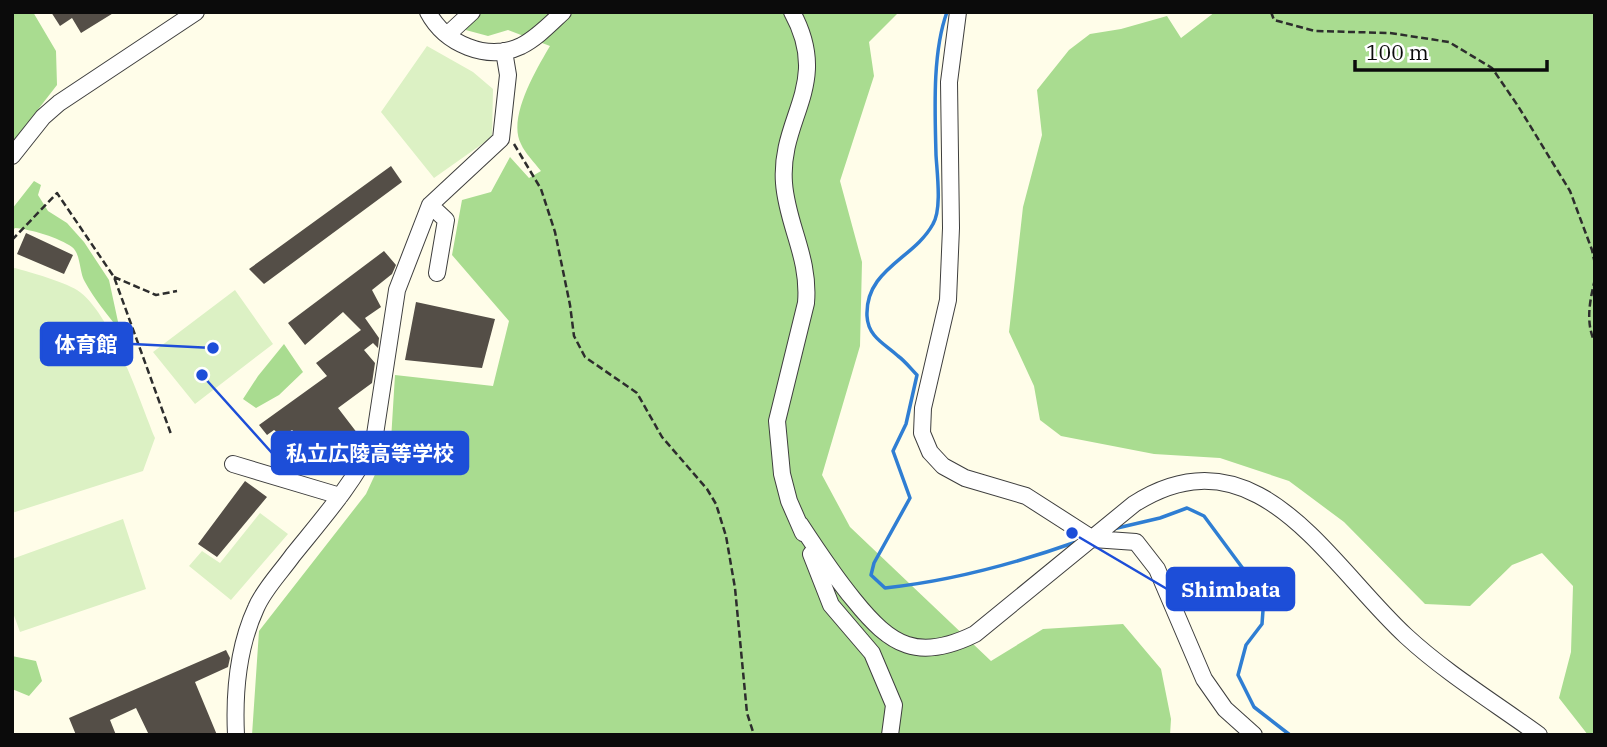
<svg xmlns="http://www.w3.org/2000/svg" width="1607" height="747" viewBox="0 0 1607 747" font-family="'IBM Plex Serif','Noto Sans JP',serif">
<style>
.forest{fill:#a9dc90}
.pitch{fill:#dcf1c4}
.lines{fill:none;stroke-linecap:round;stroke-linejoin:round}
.stream{stroke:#2f7ed3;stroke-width:3.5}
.building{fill:#544e47}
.minor-casing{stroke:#3e3e3e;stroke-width:18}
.path{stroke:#2d2d2d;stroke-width:2.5;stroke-dasharray:7 3.5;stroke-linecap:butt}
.minor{stroke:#fff;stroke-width:16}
.leader{fill:none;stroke:#1d4ed8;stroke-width:2.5}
.callout-dot{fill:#1d4ed8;stroke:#fff;stroke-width:2.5}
.callout{fill:#1d4ed8;stroke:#1d4ed8;stroke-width:2.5}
.callout-label{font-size:21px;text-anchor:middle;font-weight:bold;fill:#fff}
</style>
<rect width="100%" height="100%" fill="#fffde9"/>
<path class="forest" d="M12,12h21l23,39 1,34 -45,58z
M477,12h422l-30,30 5,34 -34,105 22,81 -2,84 -38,129 28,52 141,134 52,-32 80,-5 38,45 10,50 -1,16h-918l7,-104 107,-137 25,-54 4,-65 98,11 16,-65 -57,-66 10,-55 29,-8 19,-35 19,21 12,-7c-7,-9 -16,-18 -20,-27 -14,-26 16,-76 29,-98l-42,-16 -20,6 -26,-7z
M1215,12h380v723h-7l-29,-37 12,-46 2,-66 -31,-33 -30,12 -42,41 -45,-2 -81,-82 -55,-41 -69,-23 -66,-4 -93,-18 -21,-16 -6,-34 -25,-54 14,-125 19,-72 -5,-45 32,-40 21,-16 31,-5 46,-13 14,22z
M34,181l7,4 -3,10 10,16 19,12 17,19 25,38 11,51c-12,-16 -26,-32 -35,-49 -6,-10 -4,-28 -13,-35 -12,-9 -42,-18 -57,-19l-3,3v-22z
M284,344l19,28 -24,23 -23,13 -13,-9 15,-23z
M12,656l24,5 6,20 -13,15 -17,-7z"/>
<path class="pitch" d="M427,46l46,26 20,17 -1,48 -58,41 -53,-66z
M15,268c17,5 47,13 62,22 34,22 62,109 78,148l-12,33 -131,42v-244z
M235,290l38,54 -78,60 -42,-52z
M260,513l28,21 -57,66 -42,-34 13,-15 18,12z
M123,519l23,70 -126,43 -8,-22v-51z"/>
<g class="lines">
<path class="stream" d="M947,12c-15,41 -12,100 -11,143 1,18 6,54 -3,69 -19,35 -68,45 -66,92 1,21 18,28 31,40 7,5 13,13 19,19l-11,49 -13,27 17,47 -36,65 -3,12 14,13c66,-7 129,-24 191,-46
M1113,529l47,-11 27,-10 17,8 60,81 -2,27 -16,21 -8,30 16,32 36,28"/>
</g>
<path class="building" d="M51,12h64l-34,21 -9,-15 -12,8z
M391,166l11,16 -138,102 -15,-15z
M26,233l47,22 -9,19 -47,-20z
M384,251l12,14 -4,9 -20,16 9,17 -16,11 14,20 -1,10 -5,-5 -9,7 11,13 -3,20 -34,25 23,30 -29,24 -25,-30 -7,5 -8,-7 -9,6 -9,-6 -7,5 -8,-10 68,-49 -11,-13 45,-33 -18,-18 -38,33 -17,-22z
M416,302l79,17 -13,49 -77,-8z
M245,481l22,16 -50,60 -19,-13z
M226,650l4,8 -2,9 -33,15 22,53h-68l-13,-27 -26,12 6,15h-40l-7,-17z"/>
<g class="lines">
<g class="minor-casing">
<path id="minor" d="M428,12c17,32 59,50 93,34 16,-8 29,-22 42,-34
M792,12c40,73 -13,105 -8,171 3,42 26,74 22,120l-29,118 5,53 7,27 14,32
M958,12l-9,70 2,146 -3,72 -25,108 -1,25 8,19 13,14 22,12 61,18 67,43 43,3 21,27 47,110 21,30 29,26
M447,35l25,-23
M12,156l31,-39 16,-14 137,-91
M430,205l16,15 -9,53
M233,464l107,32
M800,524c17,26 34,52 54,76 37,46 64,62 121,34l159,-130c122,-78 194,60 272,132 40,37 89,67 133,99
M811,554l20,51 41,48 22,52 -4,30
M236,735c-2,-42 2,-88 20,-127 8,-19 25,-36 37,-53 29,-36 61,-72 81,-114l23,-151 33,-85 71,-66 7,-64 -4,-24"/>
</g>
<path class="path" d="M1271,12l3,8 41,11 75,2 59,9 43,26 26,38 52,85 22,59 3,14
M514,144l27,45 14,43 15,73 4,31 11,21 52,36 25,44 45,52 9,15 10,32 9,52 12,125 7,22
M12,240l45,-47 57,84 57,157
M114,277l42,18 21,-4
M1595,279c-5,21 -10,43 0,64"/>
<use href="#minor" class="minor"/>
</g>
<path class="leader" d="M213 348L132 344M202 375L272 453M1072 533L1167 589"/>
<g class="callout-dot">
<circle cx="213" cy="348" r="7"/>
<circle cx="202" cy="375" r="7"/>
<circle cx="1072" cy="533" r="7"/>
</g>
<g class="callout">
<rect x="41" y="323" width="91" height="42" rx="7"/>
<rect x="272" y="432" width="196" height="42" rx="7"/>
<rect x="1167" y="568" width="127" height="42" rx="7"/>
</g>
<g class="callout-label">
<text x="86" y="352">体育館</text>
<text x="370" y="461">私立広陵高等学校</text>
<text x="1231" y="597">Shimbata</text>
</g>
<rect width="1607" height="747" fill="none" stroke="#0b0b0b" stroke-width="28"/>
<path d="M1355 60v10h192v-10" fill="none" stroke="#0b0b0b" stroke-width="3.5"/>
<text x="1366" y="60" font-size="21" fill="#0b0b0b" stroke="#ffffff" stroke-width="5" paint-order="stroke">100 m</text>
</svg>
